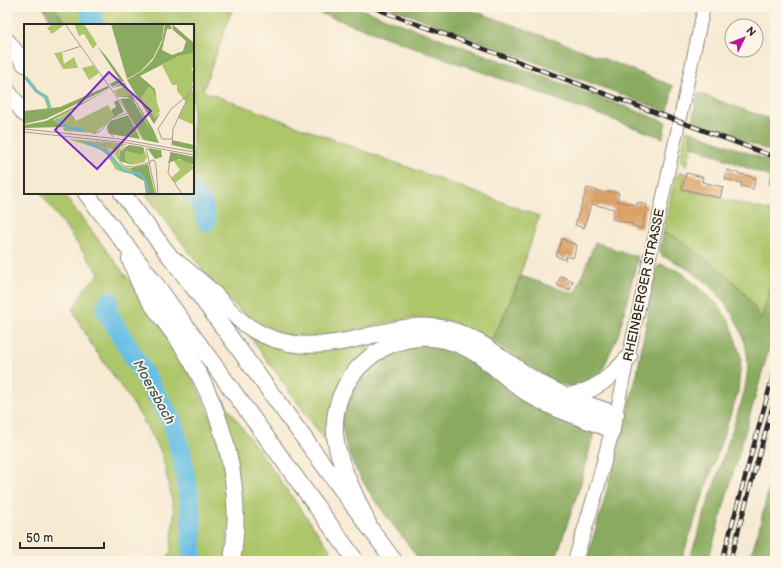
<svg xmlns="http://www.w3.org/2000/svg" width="782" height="568" viewBox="0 0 782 568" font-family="'Balsamiq Sans',sans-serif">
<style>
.green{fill:#adc66b;stroke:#6c784b}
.forest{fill:#8aab5f;stroke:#5a6b45}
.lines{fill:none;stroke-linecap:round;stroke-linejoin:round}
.river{stroke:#68bfe5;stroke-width:20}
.building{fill:#d9a066}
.secondary-casing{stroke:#918a7f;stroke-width:14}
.primary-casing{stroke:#918a7f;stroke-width:16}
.motorway-casing{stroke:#918a7f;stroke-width:18}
.secondary{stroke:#fff;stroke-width:12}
.primary{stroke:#fff;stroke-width:14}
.motorway{stroke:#fff;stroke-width:16}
.rail-casing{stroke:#2b2b2b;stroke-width:4.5}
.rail{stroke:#fcf5e5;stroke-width:3;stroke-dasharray:9;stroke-linecap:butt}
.labels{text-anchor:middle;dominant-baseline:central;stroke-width:3.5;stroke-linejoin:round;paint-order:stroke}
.street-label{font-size:13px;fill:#2b2b2b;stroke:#fcf5e5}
.water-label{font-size:14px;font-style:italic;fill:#3d5763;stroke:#fcf5e5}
.inset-river{fill:none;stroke:#68bfe5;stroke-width:2}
.inset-road{fill:none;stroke:#a59e90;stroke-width:1}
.view{fill:#7b2cbf;fill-opacity:0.15;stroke:#7b2cbf;stroke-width:2}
.inset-edge{fill:none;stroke:#2b2b2b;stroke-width:2}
</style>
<rect width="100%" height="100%" fill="#fcf5e5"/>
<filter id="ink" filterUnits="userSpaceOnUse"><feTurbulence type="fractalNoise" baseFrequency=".025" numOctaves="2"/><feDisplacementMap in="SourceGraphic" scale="8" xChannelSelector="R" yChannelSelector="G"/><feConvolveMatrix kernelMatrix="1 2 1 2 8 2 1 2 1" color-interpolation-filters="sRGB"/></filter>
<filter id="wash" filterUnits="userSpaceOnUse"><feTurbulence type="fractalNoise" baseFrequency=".012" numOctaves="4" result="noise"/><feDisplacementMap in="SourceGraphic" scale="16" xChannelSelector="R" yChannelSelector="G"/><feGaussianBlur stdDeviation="0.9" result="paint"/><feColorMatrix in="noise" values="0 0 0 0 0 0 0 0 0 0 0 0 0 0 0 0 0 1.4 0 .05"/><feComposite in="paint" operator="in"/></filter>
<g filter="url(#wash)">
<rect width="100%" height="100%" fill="#f7ead3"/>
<path class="green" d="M56,7h177l-30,84 336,125c-13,43 -26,85 -48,124l-43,-19 -39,-3 -89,19 -34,-2 -38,-17 -25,-24 -15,-17 -63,-84h48v-168h-127z
M686,130l4,1 2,15 -5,20 -7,-6z
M681,172l4,1 -3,16 93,23v58l-14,51c-16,-39 -55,-61 -87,-85l-11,-3 12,-56z
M41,193h22l75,99 43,62 28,59 12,40 8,42v26l-4,40h-58l4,-10 3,-40 -12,-57 -26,-46 -45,-64 -18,-34 12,-22 14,-14z
M246,331l34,13 104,-8 -53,113z
M216,391l122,170h-99l-3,-99z"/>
<path class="forest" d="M43,7h11l11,18h-12z
M303,7h53l310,115 -3,16z
M389,7h74l111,40 99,39 -5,26z
M698,93l77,28v32l-83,-32z
M690,131l85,32v28l-7,-2 2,-12 -78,-31z
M663,233l11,3c32,24 70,46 87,84l14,-50v58l-67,233h-19l53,-161c4,-15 7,-30 5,-46 -6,-44 -45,-83 -85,-98l-2,-5z
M595,242l43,15 -19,76 -18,40 -9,9 -20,5 -19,-5 -62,-42 10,-18 20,-46 54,18z
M660,264l21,8 35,31 14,19 11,35 -3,35 -57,169h-95l17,-56 34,-131 19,-105z
M430,344l30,8 131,76 3,5 -14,53 -25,75h-135c-33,-48 -111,-124 -62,-183 7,-9 32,-27 42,-30 9,-3 21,-3 30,-4z
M775,462v99h-26l10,-32z"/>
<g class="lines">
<path class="river" d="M89,7l4,18
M192,193l11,12 3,16
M109,301l-3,9 67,113 9,34 9,53 1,45 -2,6"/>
</g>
<g id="blocks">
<path class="building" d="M727,170l29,8 -3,11 -12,-3 1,-3 -17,-4z
M686,173l17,4 -1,5 21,5 -3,11 -38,-9z
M587,188l20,5 1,-2 11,2 -2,8 20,4 1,-3 9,3 -5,24 -10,-3 1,-2 -21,-5 2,-10 -23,-5 -7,24 -9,-3z
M562,239l15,6 -4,13 -7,-2 -1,4 -9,-4z
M561,276l12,5 -3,9 -13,-5z"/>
</g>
</g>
<g filter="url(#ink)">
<use href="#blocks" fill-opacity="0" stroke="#918a7f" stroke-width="1"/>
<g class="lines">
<g class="secondary-casing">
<path id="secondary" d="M616,414l88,-407"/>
</g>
<g class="primary-casing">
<path id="primary" d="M575,561l21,-69 19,-73"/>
</g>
<g class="motorway-casing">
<path id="motorway" d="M7,41l18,23
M7,91l18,23
M86,193l68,89 202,279
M122,193l78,103 194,265
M130,259c4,10 7,20 12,29 13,23 32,44 46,67 37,62 56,134 44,206
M173,259c12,10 25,20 37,31 12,11 21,24 35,34 35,26 75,24 115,14 28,-7 58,-16 87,-9 33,8 57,32 86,50 26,16 54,26 83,35
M566,396c28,-3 45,-19 63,-39
M369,526c-10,-24 -29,-58 -33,-84 -11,-65 53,-120 116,-100 29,9 50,34 75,51 26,17 57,25 85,37"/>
</g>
<use href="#secondary" class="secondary"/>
<use href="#primary" class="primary"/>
<use href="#motorway" class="motorway"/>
<g class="rail-casing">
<path id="rail" d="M371,7l404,150
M722,561l53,-193
M730,561l45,-164"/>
</g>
<use href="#rail" class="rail"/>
</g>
</g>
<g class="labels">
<g class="street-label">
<text transform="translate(644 285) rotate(-78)">RHEINBERGER STRASSE</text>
</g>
<g class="water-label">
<text transform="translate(154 392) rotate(61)">Moersbach</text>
</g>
</g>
<g transform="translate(24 24)">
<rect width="170" height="170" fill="#f7ead3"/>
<path d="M29,0h10l1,1 -12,9 -5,-6zM50,0h10l13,20 -4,5 -9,-15 -5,2zM38,28l2,12 10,-7 4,11 -15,1 -9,-16zM170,29v13l-3,3 3,4 -3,19h3v33l-16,-7 8,-16 -9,-11v-6h-5l-10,-20 17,-9zM69,41l6,8 -10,7 -7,-12zM3,52l11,14 10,6 4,13 -4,1 -4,-12 -9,-6 -11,-14zM101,62l6,9 -13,2 -4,-6zM125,63l4,3 7,21 -5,7 -14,-20zM84,81l6,12 -19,16 -31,-2 -1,-4 -10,-6 17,-10 6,10zM44,115l25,2 11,3 14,18 6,5 7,1 1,6 -16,-4 -9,-15 -7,-6zM75,117l28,3 -7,4 -1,12 -6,-10zM119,123l4,10 -3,5 -12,3 -7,-5 1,-9 16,4zM152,135l14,3 4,6 -19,15 -4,-5 9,-8 -7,-10z" fill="#adc66b"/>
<path d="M87,0h53l-2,16 -9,18 -12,13 -14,8zM141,0h5l2,5h-5l-5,21 10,5 11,-4 3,-10 -13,-11 -1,-6 22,19v10l-15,3 -39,20 15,13 2,12 -4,-11 -4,-3 -8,11 14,20 6,-6 -7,12 -27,-44 15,-9 11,-11 9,-18zM73,22l9,10 18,25 -12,6 -2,-3 9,-5zM100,58l29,47 6,14 -15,-3 -24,-41 9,-1 4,2 19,32 -17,-31 -7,-4h-10l13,-2 -7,-10 -12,3zM84,62l1,2 -63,31 -22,5v-13l36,-4zM86,65l-57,31 10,7 -39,1v-3l22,-4zM94,76l6,12 -10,5 -3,-7 5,-3 -2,-5zM104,91l9,17 3,7 -30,-5 -3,-6 3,-7zM148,116l22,5v5l-22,-5zM105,121l14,2 1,3 -2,5 -16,-4 -1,9 7,5 -12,-4v-9zM123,124l14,2 1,7 -7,2zM147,128l23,5v8l-15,-6 -11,4zM124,140l7,30h-9l-2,-13 -12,-7 -1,-6z" fill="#8aab5f"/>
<path class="inset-river" d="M0,52l13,16 9,5 4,12M32,95l13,9 16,2M61,118l21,9 17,20 17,3 5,6 4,14"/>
<path class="inset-road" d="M41,0l63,89 15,27M39,28l18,-6M84,99v9l6,5M0,105l95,10 75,13M0,108l104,11 66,12M69,110l8,-3 9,-12 18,-6M148,115h-10l-4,-10 13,-20 23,-19M72,117l12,6 16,19 9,1 18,-5M148,121l1,-16 21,-45M122,124l10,46M147,128l-3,21 14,21M95,136l2,-11 10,-4M126,137l4,-1 2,5 2,29"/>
<path class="view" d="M85,48l42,39 -54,58 -42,-39z"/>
<rect width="170" height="170" class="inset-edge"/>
</g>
<rect width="782" height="568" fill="none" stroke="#fcf5e5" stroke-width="24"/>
<g transform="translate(744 38) rotate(47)"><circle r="19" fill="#fcf5e5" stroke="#a8a49b"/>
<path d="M0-3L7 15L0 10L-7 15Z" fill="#b5179e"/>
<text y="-6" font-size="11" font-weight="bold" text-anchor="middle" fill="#2b2b2b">N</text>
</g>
<path d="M20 542v6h84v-6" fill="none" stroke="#2b2b2b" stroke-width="2"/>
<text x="26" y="542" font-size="12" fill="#2b2b2b" stroke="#fcf5e5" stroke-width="3" paint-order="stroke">50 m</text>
</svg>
